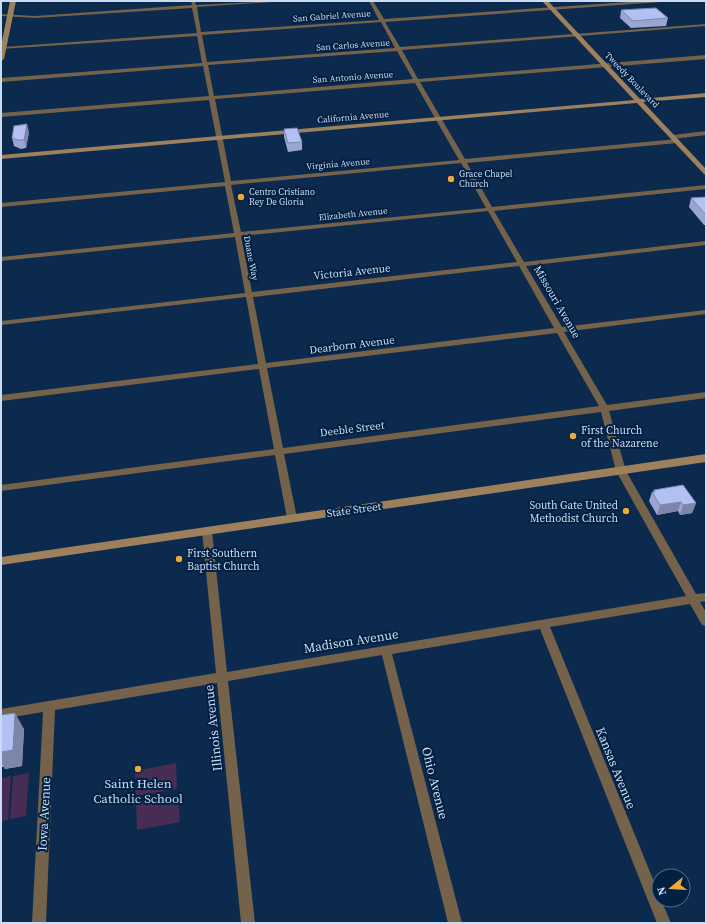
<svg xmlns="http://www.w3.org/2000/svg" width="707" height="924" viewBox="0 0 707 924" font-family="'Source Serif 4',serif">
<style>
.green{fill:#472d54}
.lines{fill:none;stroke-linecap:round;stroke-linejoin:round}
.street{fill:#74624b;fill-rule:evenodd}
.secondary{fill:#9d815d;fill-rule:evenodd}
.wall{fill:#9aa5d1}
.shaded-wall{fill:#7d86aa}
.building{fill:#b3c0f3;stroke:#7d86aa}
.poi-dot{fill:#eea83c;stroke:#022042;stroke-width:1.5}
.labels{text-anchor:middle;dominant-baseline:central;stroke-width:4;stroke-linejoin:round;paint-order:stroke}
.far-street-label{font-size:9px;fill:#cadcf3;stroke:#022042}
.far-poi-label{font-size:9px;fill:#cadcf3;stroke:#022042;text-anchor:start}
.street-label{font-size:11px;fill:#cadcf3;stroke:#022042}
.poi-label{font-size:11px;fill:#cadcf3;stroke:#022042;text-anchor:start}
.near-street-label{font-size:13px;fill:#cadcf3;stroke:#022042}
.near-poi-label{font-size:13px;fill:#cadcf3;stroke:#022042}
</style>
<rect width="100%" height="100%" fill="#0b2a4d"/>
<path class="green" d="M176,763l1,26 -41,7 -1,-25z
M2,770v8l9,-2 -3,44 -7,1z
M29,773l-3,43 -16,3 3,-43z
M178,795l2,27 -43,8 -1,-27z"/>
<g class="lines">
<path class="street" d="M191,1h4l1,4 77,-4 -2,1 -74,5 4,25 178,-12 -10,-19h4l11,18 258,-18h21l-2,1 -276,20 15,25 306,-23v2l-304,24 16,29 288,-24v4l-286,23 45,77 212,-20 3,2 -3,2 -210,20 25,44 214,-22v4l-212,22 30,51 182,-21v4l-180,21 36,61 144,-17v4l-142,18 43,73 99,-13v6l-97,13 17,60 70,123 10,-1v8l-6,1 6,10v14l-4,-1 -12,-21 -140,23 109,267v6h2l10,23h-14l-117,-294 -148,25 70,269h-14l-66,-268 -154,26 27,242h-14l-24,-240 -162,27 -9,213h-14l11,-211 -42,7v-10l215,-36 -14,-142 2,-3h6l2,3 15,141 459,-76 -70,-125 -15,-59 -317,42 13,64 -2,3h-6l-2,-3 -12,-63 -274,36v-6l273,-36 -15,-80 -258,32v-6l257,-31 -12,-67 -245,28v-4l244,-28 -10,-56 -234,24v-4l233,-24 -9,-47 -224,21v-4l224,-21 -16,-82 -208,17v-4l208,-17 -6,-30 -202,16v-4l201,-15 -5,-27 -196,13 2,-2 194,-14 -5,-25 -157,10 -34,-2v-2l34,2 157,-11zM381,22l14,26 -188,14 -5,-27zM397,51l16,28 -199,17 -6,-31zM415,83l44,77 -228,21 -16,-82zM461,163l25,45 -245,24 -10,-47zM488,211l29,51 -265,30 -11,-56zM519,266l35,62 -288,35 -13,-66zM557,333l42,73 -316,42 -16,-80z
M706,131v4l-33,4 -3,-2 3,-2z"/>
<path class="secondary" d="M10,1h6l-12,58 -3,2v-15z
M542,1h6l92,98 66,-6v4l-63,5 63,67v6l-2,-1 -67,-71 -636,56v-4l633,-55z
M706,454v8l-705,103v-8z"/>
</g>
<path class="wall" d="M621,10l47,8 -2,8 -35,2 -11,-10z
M284,129l18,13v8l-14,2 -4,-15z
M29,132l-3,16 -5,1 -7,-3 -2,-8z
M706,197v28h-2l-15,-18 2,-9z
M654,490l42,13 -4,10 -12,2 -2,-4 -21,4 -8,-14 3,-9h1z
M1,715l23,14 -2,37 -17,3 -1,-2h-3z"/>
<path class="shaded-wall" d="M27,124l2,8 -3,16 -2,-8z
M681,502l-3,9 -21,4 3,-10z
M696,503l-4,10 -12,2 3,-10z
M15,713l9,16 -2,37 -17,3 -4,-7v-10z"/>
<path class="building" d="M656,8l12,10 -35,3 -12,-11z
M27,124l-3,16h-6l-6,-2 2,-12z
M297,128l5,14 -14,1 -4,-14z
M706,197v18l-15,-17z
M683,485l13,18 -13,2 -2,-3 -21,3 -8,-13h3l-1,-2z
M15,713l-2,37 -12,2v-37z"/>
<g class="poi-dot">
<circle cx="451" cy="179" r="4"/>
<circle cx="241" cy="197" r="4"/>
<circle cx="573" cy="436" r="4"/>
<circle cx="626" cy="511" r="4"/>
<circle cx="179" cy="559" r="4"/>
<circle cx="138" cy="769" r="4"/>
</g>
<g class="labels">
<g class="far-street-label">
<text transform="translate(332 16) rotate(-4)">San Gabriel Avenue</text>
<text transform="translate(353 45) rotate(-4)">San Carlos Avenue</text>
<text transform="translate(353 77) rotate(-4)">San Antonio Avenue</text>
<text transform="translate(632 80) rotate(46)">Tweedy Boulevard</text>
<text transform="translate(353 117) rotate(-5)">California Avenue</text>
<text transform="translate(338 164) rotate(-5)">Virginia Avenue</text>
<text transform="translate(353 214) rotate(-6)">Elizabeth Avenue</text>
<text transform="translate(251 258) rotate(79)">Duane Way</text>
</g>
<g class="far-poi-label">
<text x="459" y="174">Grace Chapel<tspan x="459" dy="10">Church</tspan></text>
<text x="249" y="192">Centro Cristiano<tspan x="249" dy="10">Rey De Gloria</tspan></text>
</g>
<g class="street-label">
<text transform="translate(352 272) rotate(-6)">Victoria Avenue</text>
<text transform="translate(557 302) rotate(60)">Missouri Avenue</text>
<text transform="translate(352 345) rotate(-7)">Dearborn Avenue</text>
<text transform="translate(352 429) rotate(-7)">Deeble Street</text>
<text transform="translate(354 510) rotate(-8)">State Street</text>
</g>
<g class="poi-label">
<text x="581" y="430">First Church<tspan x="581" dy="13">of the Nazarene</tspan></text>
<text x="618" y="505" text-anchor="end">South Gate United<tspan x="618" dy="13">Methodist Church</tspan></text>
<text x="187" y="553">First Southern<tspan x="187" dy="13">Baptist Church</tspan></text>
</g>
<g class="near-street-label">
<text transform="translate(351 641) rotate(-9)">Madison Avenue</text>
<text transform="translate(213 728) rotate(-96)">Illinois Avenue</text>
<text transform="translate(616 768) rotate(68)">Kansas Avenue</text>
<text transform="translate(435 783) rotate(76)">Ohio Avenue</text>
<text transform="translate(44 814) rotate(-87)">Iowa Avenue</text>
</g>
<g class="near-poi-label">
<text x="138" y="783">Saint Helen<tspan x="138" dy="15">Catholic School</tspan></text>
</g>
</g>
<rect width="707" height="924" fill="none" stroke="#cadcf3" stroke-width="4"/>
<g transform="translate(671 888) rotate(252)"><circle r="19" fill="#022042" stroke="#526b89"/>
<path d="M0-3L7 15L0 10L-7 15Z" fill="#eea83c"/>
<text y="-6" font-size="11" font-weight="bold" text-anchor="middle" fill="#cadcf3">N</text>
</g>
</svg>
